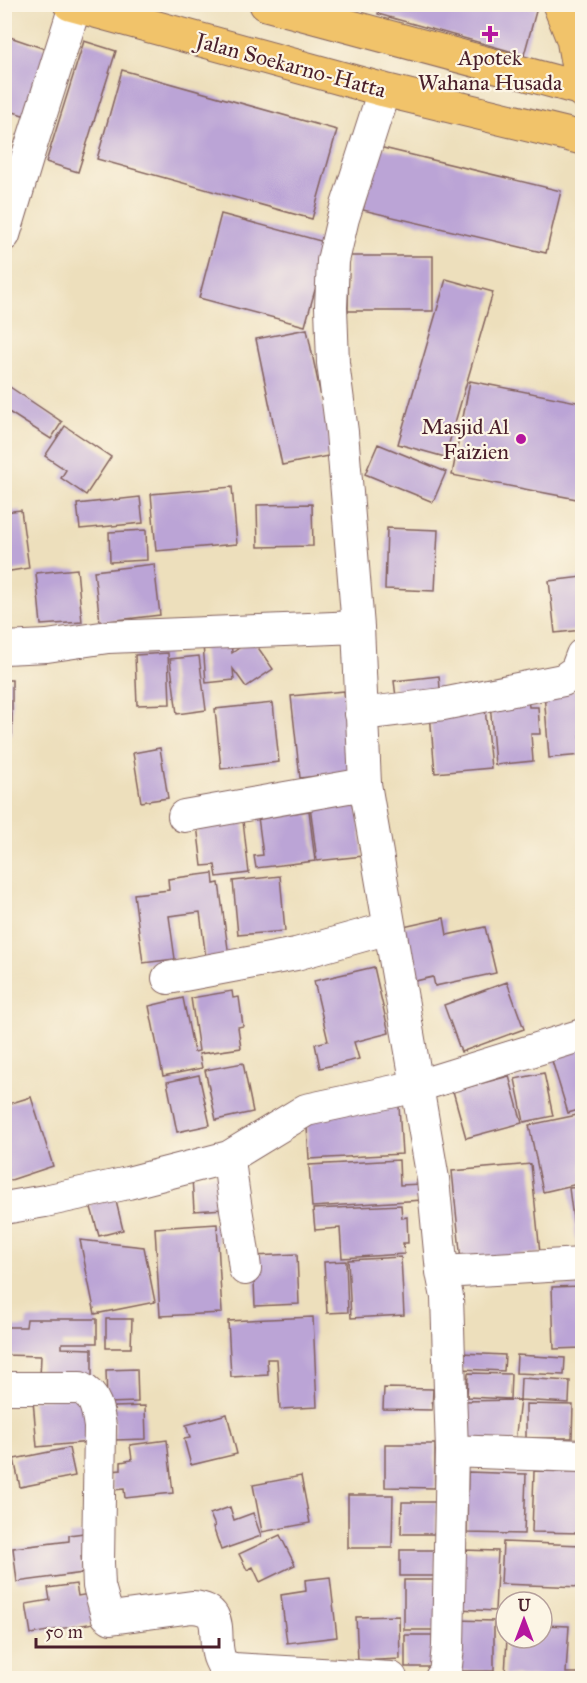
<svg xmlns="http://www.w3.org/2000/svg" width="587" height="1683" viewBox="0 0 587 1683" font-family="'IM FELL Great Primer',serif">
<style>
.building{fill:#bba4d6}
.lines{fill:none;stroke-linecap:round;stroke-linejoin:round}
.minor-casing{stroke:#83625e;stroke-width:34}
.major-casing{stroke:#83625e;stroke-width:35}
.highway-casing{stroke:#83625e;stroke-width:35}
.minor{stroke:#fff;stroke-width:32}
.major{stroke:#f1c36a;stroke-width:33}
.highway{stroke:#f1c36a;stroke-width:33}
.poi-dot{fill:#b5179e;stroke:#fcf5e5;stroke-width:2}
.labels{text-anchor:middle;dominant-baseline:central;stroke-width:4.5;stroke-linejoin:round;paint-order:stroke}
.poi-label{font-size:22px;fill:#4a1f2b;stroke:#fcf5e5}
.street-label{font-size:22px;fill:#4a1f2b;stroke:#fcf5e5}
</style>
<rect width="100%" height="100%" fill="#fcf5e5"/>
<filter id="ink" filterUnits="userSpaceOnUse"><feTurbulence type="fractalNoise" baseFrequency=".0167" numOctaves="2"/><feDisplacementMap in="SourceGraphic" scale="12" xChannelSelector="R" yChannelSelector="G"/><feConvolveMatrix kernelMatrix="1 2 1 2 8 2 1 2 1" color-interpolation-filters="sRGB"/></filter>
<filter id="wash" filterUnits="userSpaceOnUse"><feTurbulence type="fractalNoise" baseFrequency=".008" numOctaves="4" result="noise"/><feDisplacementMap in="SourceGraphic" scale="24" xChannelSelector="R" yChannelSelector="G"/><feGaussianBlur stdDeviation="1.35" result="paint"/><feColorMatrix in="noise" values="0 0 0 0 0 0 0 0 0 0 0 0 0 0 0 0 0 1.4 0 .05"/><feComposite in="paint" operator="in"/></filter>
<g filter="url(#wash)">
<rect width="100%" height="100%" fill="#eddfbc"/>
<g id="blocks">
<path class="building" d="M380,4h158l-14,51 -146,-41z
M4,35l47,16 -22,66 -25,-8z
M84,41l32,10 -38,121 -32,-10z
M122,70l215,60 -25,89 -215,-60z
M379,147l182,44 -15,62 -183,-43z
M221,214l107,29 -23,83 -106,-28z
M349,256h84v55h-85z
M446,279l47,13 -48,165 -47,-13z
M307,329l26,126 -51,10 -26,-126z
M470,381l112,22v97l-130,-25z
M4,383l58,39 -11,17 -47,-30z
M65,426l46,31 -25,38 -25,-17 5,-8 -21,-14z
M378,444l68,28 -13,30 -68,-28z
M232,487l5,57 -81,7 -5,-57z
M140,497l3,26 -63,6 -3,-25z
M312,504l1,42 -55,1 -1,-42z
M21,510l8,58 -25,4v-60z
M387,528l51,2 -3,61 -50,-2z
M146,530l1,30 -37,2 -1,-30z
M154,564l6,51 -60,7 -6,-51z
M77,569l5,53 -41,3 -5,-52z
M582,577v53l-27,3 -6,-52z
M252,639l21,30 -27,18 -13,-18 1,11 -28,3 -3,-39 28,-2 1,11z
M168,653l2,51 -33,1 -2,-50z
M199,656l7,54 -29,4 -7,-55z
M439,676l2,24 -44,5 -3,-24z
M4,680h8v54h-8z
M344,691l8,81 -52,6 -9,-82z
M577,691l5,64 -33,3 -5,-65z
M528,699l1,8h9l2,27h-9l2,27 -38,4 -5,-63z
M273,703l6,59 -58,7 -6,-60z
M485,708l6,60 -56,5 -5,-60z
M160,748l8,50 -27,4 -8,-49z
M356,792l7,64 -46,5 -8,-64z
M294,803l1,10 14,-2 6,50 -59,7 -2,-12 9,-1 -5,-38z
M243,821l6,52 -32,4 -2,-12 -13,1 -5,-41z
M213,873l1,11 5,-1 10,73 -23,3 -6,-47 -31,4 6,43 -32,4 -9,-69 35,-4 -1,-11z
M280,876l5,55 -47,4 -5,-54z
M444,918l3,17 38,-8 11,46 -61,13 -2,-9 -22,5 -12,-54z
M374,967l15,66 -35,9 5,17 -39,9 -5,-24 13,-3 -14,-60z
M507,982l17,47 -63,23 -17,-47z
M232,991l1,7 6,-1 4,29 -5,1 3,21 -42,6 3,14 -39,8 -14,-70 34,-8 11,54 5,-1 -8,-53z
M582,1041v68l-14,4 -19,-62z
M243,1063l10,49 -37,8 -11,-50z
M544,1073l9,43 -29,6 -9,-43z
M199,1075l11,50 -33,7 -10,-50z
M509,1076l13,47 -56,15 -13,-47z
M31,1097l22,69 -48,16v-77z
M399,1106l3,48 -93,5 -3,-48z
M582,1114v69l-39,9 -14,-67z
M399,1160l1,25 22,-1 1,16 -111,7 -3,-42z
M531,1164l9,89 -79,8 -9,-90z
M222,1174l2,35 -30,2 -2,-34z
M582,1187v61l-5,1 -8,-61z
M115,1197l8,33 -24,6 -9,-32z
M401,1205l1,13 5,-1 1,26h-5l1,11 -62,4 -2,-30 -25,2 -2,-21z
M217,1224l5,89 -62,3 -5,-88z
M80,1240l64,7 11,55 -60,12z
M297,1254l2,50 -44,2 -2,-50z
M401,1257l3,58 -53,3 -3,-58z
M346,1261l2,51 -21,1 -3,-51z
M582,1286v62l-28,1 -2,-62z
M313,1317l4,90 -37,2 -3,-50h-10l1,16 -37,2 -3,-56z
M27,1319h70v24h-35v5l30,1v28h-52l1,-21 -37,-1v-28h22z
M106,1319h26l-1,29h-25z
M461,1353l44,2 -1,16 -43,-2z
M517,1355l48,3 -1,17 -48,-2z
M137,1369l1,33 -31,1 -1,-33z
M468,1373l43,1 -1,25 -43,-2z
M521,1378l49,3 -1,22 -49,-3z
M384,1388l49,1 -1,21 -49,-1z
M85,1395l5,47 -53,5 -4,-47z
M520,1400l-5,42 -54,-2 2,-39z
M526,1404l47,1 -1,33h-46z
M145,1406l1,33 -31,1 -1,-33z
M227,1414l10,40 -46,11 -7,-26 6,-1 -4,-13z
M167,1440l6,53 -48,5 -1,-9 -11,1 -2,-19 10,-1v-8l11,-2 -2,-15z
M385,1444h50v44l-50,-1z
M69,1448l6,28 -55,11 -6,-28z
M534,1471l48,1v61l-50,-1z
M468,1472l58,2 -2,60 -57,-1z
M301,1476l9,47 -48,9 -9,-47z
M348,1495h45l-1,53h-44z
M402,1502h34v32h-35z
M230,1507l4,13 19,-7 8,23 -40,14 -8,-23 2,-1 -5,-12z
M91,1532l3,22 -13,2 2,17 -66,9 -4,-34 56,-7v-6z
M280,1535l15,30 -35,17 -7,-15 -6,3 -8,-16z
M503,1542l79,3v42l-81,-3z
M400,1550h35v26h-35z
M462,1550l36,1 -3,60 -36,-2z
M330,1577l7,60 -50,6 -6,-48 25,-4 -1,-11z
M404,1580h34v50h-34z
M76,1584l2,12 11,-2 5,29 -63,11 -5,-30 24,-4 -2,-12z
M399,1616l1,43 -42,2 -2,-44z
M456,1620l38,1v50h-39z
M542,1625l27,1 -3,47h16v5h-33v-1l-44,-2 2,-37h35z
M405,1635h27v32h-27z"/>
</g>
</g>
<g filter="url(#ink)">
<use href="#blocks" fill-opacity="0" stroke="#83625e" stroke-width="1.5"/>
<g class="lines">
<g class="minor-casing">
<path id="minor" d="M384,90l-41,128 -10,43 -2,46 2,56 9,69 16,195 7,157 68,395 9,93 5,25 5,154 -4,196 -3,27 -4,4
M4,235l25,-83 46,-146
M4,648l43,-2 61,-9 250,-10
M361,714l82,-10 120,-24 13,-9 6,-16
M184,816l181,-32
M168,978l128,-24 93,-26
M229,1157c3,38 12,74 16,112
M4,1208l41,-7 83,-18 101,-26 77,-47 112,-24 164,-51
M442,1272l140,-8
M4,1388h76c16,7 18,24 20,39l-2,136 1,23 8,29 4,3 81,-11c34,2 20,28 27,50 0,1 4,8 4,9l11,3 157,9
M452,1451l130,5"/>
</g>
<g class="major-casing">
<path id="major" d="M559,4l14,35 9,52"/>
</g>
<g class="highway-casing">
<path id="highway" d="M70,4l314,86 198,48
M266,4l316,85"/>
</g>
<use href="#minor" class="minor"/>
<use href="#major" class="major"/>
<use href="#highway" class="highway"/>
</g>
</g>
<g class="poi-dot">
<path d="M487 25h6v6h6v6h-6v6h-6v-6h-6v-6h6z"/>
<circle cx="521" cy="439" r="6"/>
</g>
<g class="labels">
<g class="poi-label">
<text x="490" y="57">Apotek<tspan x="490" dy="25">Wahana Husada</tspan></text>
<text x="509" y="426" text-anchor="end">Masjid Al<tspan x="509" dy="25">Faizien</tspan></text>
</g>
<g class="street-label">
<text transform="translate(291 65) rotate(15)">Jalan Soekarno-Hatta</text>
</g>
</g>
<rect width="587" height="1683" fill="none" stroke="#fcf5e5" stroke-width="24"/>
<g transform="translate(524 1620)"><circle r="28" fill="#fcf5e5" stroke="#b59f9b" stroke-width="1.5"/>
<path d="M0-4.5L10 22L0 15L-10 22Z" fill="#b5179e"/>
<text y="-9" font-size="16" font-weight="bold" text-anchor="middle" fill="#4a1f2b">U</text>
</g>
<path d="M36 1638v9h183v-9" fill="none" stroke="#4a1f2b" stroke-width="3"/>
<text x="45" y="1638" font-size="18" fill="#4a1f2b" stroke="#fcf5e5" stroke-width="4.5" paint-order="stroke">50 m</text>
</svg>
